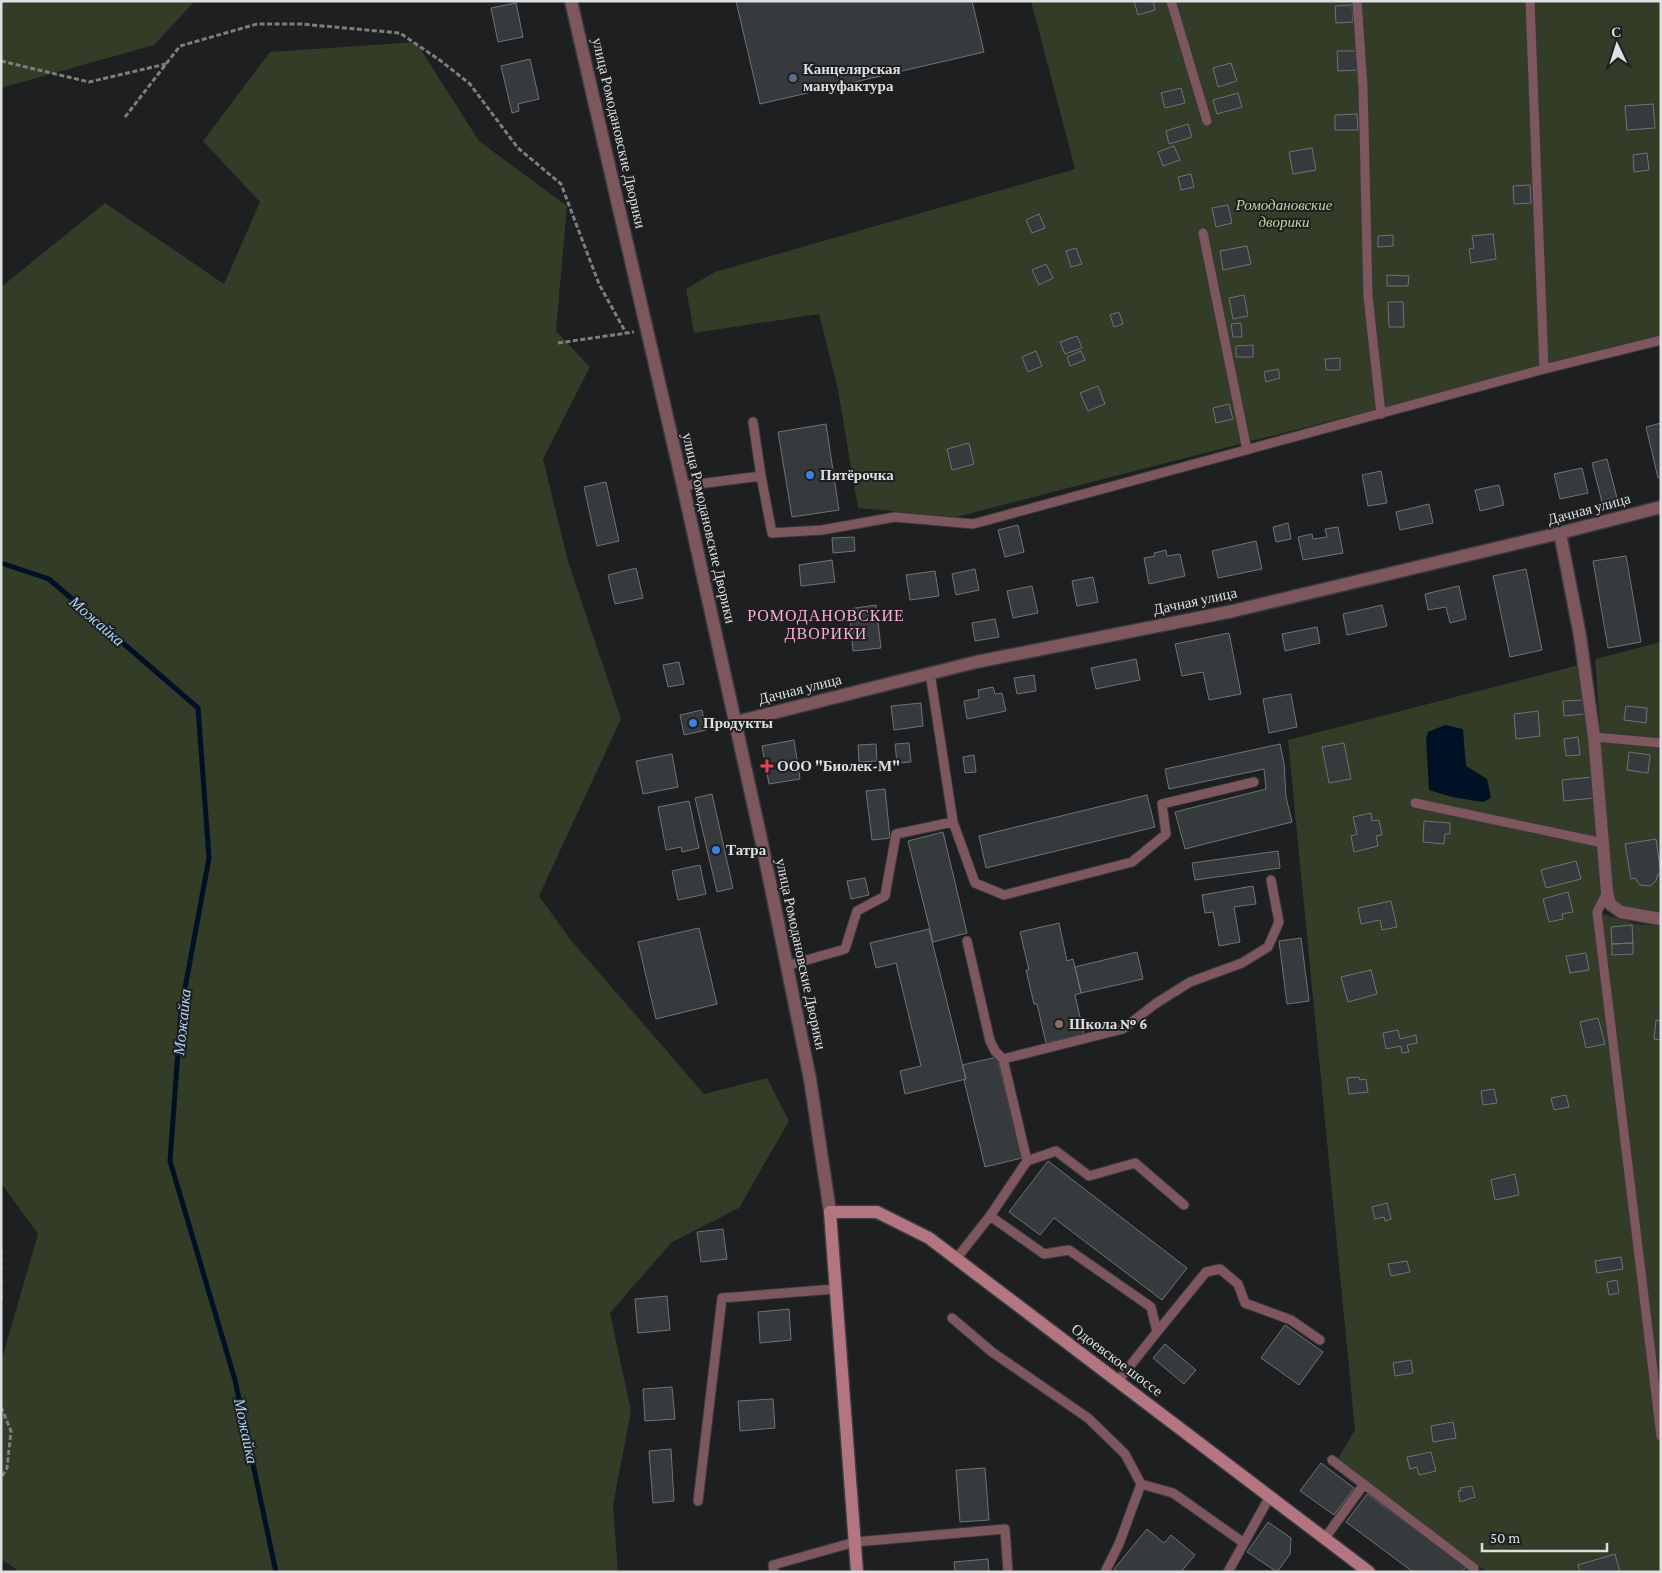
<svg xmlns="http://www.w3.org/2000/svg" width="1662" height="1573" viewBox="0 0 1662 1573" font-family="'Crimson Pro',serif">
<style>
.green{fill:#323c26}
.water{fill:#001126}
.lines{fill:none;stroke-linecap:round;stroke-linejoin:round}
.stream{stroke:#001126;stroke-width:5}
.building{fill:#373a3c;stroke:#707376}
.service-casing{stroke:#383a3c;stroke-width:11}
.minor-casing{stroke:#383a3c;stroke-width:15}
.tertiary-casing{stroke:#383a3c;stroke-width:15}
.secondary-casing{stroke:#383a3c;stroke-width:15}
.path{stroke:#7c7e7f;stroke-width:3;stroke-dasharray:5 2.5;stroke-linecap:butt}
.service{stroke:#7d575d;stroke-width:9}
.minor{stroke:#7d575d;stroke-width:12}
.tertiary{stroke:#7d575d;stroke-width:12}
.secondary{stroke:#b37680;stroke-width:12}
.service-dot{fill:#5c6f8a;stroke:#1d1f21;stroke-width:2}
.shop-dot{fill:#3f7fe0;stroke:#1d1f21;stroke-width:2}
.health-dot{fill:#e0444e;stroke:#1d1f21;stroke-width:2}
.education-dot{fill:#8d6e63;stroke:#1d1f21;stroke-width:2}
.labels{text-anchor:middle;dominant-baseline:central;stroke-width:4;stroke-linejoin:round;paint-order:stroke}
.poi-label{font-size:15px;font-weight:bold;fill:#dddfe0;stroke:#1d1f21;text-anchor:start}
.street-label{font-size:15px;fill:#dddfe0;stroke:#1d1f21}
.park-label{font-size:15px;font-style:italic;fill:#bcd99e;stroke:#1d1f21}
.neighbourhood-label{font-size:16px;letter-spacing:1px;fill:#fdafd0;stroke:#1d1f21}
.water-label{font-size:16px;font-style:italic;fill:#add6fb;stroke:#1d1f21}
</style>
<rect width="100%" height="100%" fill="#1d1f21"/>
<path class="green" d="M1,1h194l-41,44 -153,43z
M1031,1h630v335l-705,181 -98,-9 -21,-123 -18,-71 -125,19 -8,-44 29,-17 360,-103z
M416,42l63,99 88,65 -11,125 34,36 -47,92 25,102 53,158 -82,177 31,43 134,155 63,-16 22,43 -50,87 -67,34 -62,71 21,98 -18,94 5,67h-598l-19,-13v-197l37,-128 -37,-51v-896l104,-84 119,81 36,-82 -57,-61 67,-89z
M1661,642v269l-38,-5 -6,-6 -5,-13 -17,-228z
M1579,665l7,32 17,217 33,10 25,2v646h-174l-123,-88 -31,-17 22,-37 -67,-690z"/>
<path class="water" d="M1445,725l18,4 3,37 21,13 4,19 -8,4 -31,-5 -23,-7 -3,-51 2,-7z"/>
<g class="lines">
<path class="stream" d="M1,563l48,16 149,129 11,150 -28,152 -11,151 65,219 41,192"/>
</g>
<path class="building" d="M736,1h236l12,51 -224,52z
M1134,1h19l2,9 -17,5z
M516,3l7,34 -25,5 -7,-34z
M1352,5l1,17 -17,1 -1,-17z
M1337,51h19l1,19 -19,1z
M530,59l9,40 -21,5 1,7 -7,2 -11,-47z
M1231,63l6,18 -19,6 -5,-19z
M1181,88l4,15 -20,5 -4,-15z
M1238,93l4,14 -25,7 -4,-14z
M1653,104l2,24 -28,2 -2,-24z
M1357,114l1,16h-23v-15z
M1188,124l4,13 -23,7 -3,-13z
M1174,146l6,14 -17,6 -5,-14z
M1312,148l4,22 -23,4 -4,-22z
M1647,153l2,17 -15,2 -1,-17z
M1191,174l3,13 -13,3 -3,-13z
M1530,185l1,18 -17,1 -1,-18z
M1228,205l4,18 -16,4 -4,-19z
M1039,214l6,14 -13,5 -6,-13z
M1493,234l3,25 -25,4 -2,-14 5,-1 -2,-12z
M1393,235v11l-15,1v-11z
M1247,246l4,18 -28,6 -3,-19z
M1076,248l6,16 -11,3 -5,-16z
M1046,264l7,14 -14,7 -7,-15z
M1387,275l22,1 -1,10h-21z
M1244,295l4,21 -15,3 -4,-21z
M1388,302h15l1,25h-15z
M1119,312l4,12 -9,3 -4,-12z
M1241,323l1,14h-9l-2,-13z
M1077,336l5,12 -17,6 -5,-12z
M1253,345v12h-17v-11z
M1036,351l6,15 -14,6 -6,-15z
M1081,351l4,9 -15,6 -3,-9z
M1340,358v12h-14l-1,-11z
M1278,369l2,9 -14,4 -2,-10z
M1098,386l7,18 -17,7 -8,-18z
M1229,404l4,15 -17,4 -3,-15z
M1661,423v54l-3,1 -12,-51z
M826,424l13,86 -47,7 -14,-85z
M969,443l5,21 -22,6 -5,-21z
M1607,459l10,39 -15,4 -10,-39z
M1582,468l6,25 -28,6 -6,-25z
M1381,471l6,32 -19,3 -6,-31z
M606,482l13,59 -22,5 -13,-59z
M1499,485l5,20 -24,6 -5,-21z
M1429,504l4,19 -33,7 -4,-18z
M1288,523l3,16 -15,3 -3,-15z
M1018,525l6,27 -19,5 -7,-27z
M1338,527l5,26 -40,7 -5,-23 14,-3 1,5 14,-2 -2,-8z
M854,537l1,14 -22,2 -1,-15z
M1256,541l6,28 -44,9 -6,-27z
M1166,550l1,6 13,-2 5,22 -36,8 -5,-26 11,-2 -1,-3z
M1626,556l15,86 -33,6 -15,-87z
M832,560l3,22 -34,4 -2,-21z
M636,568l7,30 -28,6 -7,-29z
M975,569l4,21 -23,5 -4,-21z
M1526,569l16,81 -32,7 -17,-81z
M935,571l4,25 -29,4 -4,-25z
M1093,577l5,25 -21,4 -5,-25z
M1032,586l6,27 -25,5 -6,-27z
M1459,586l7,33 -16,4 -4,-16 -18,3 -3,-16z
M876,605l5,43 -28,3 -4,-42z
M1382,605l5,21 -40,9 -4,-21z
M995,619l4,18 -24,4 -3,-18z
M1317,627l3,16 -35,8 -3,-17z
M1229,633l12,61 -32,6 -6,-28 -21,4 -7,-32z
M1136,659l4,21 -44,9 -5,-21z
M679,662l5,22 -16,3 -5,-22z
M1034,675l2,16 -19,3 -3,-16z
M993,687l2,7 7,-1 4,18 -39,8 -3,-18 15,-3 -1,-8z
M1291,694l6,33 -28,6 -6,-34z
M1584,700l1,14 -21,2 -1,-15z
M921,703l2,23 -29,4 -3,-24z
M1626,706l21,2 -1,15 -22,-3z
M702,710l4,20 -22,5 -4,-20z
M1538,711l2,25 -24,3 -2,-25z
M1578,737l2,18 -14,1 -2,-17z
M794,740l6,39 -31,5 -7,-38z
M909,743l2,19 -14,1 -2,-19z
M1344,743l7,36 -22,4 -7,-36z
M876,744l1,17 -18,1 -1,-17z
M1280,744l4,19 2,34 6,25 -107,27 -10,-37 91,-23 -2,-20 -95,20 -4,-20z
M1629,752l21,3 -2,18 -21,-3z
M672,754l6,33 -35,7 -7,-33z
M974,755l2,17 -11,1 -2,-16z
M1592,777l2,21 -30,3 -2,-21z
M885,789l5,49 -18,2 -6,-49z
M712,794l21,94 -16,4 -22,-94z
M1147,795l8,32 -169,41 -7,-32z
M689,801l10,47 -17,4 -1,-5 -15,3 -8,-43z
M1371,813l1,8 7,-1 3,15 -6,1 2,10 -24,6 -3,-16 6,-2 -4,-17z
M1424,821l26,2v11h-5l-1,10 -21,-2z
M943,832l24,101 -34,9 -25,-101z
M1656,839l5,35h-3l-2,7 -6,5 -10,-1 -5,-7 -4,1 -6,-35z
M1278,851l2,17 -85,12 -3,-17z
M1576,861l5,18 -35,9 -5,-18z
M700,865l6,29 -28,6 -6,-29z
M865,878l4,17 -18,4 -4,-18z
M1253,886l3,18 -22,3 6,35 -21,4 -6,-34 -8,1 -3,-18z
M1568,892l5,20 -11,2 1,5 -14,3 -6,-23z
M1391,901l6,26 -15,3 -2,-10 -19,4 -3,-16z
M1059,923l8,38 6,-2 8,34 -6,2 9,39 -38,9 -9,-39h-3l-8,-34h3l-9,-38z
M1632,925l1,18 -21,1 -1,-17z
M699,928l18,76 -61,15 -18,-77z
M929,929l37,150 -61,15 -5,-23 21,-5 -25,-103 -20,5 -6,-25z
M1301,938l8,63 -22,3 -8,-63z
M1633,943v11l-21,1v-11z
M1137,952l6,27 -62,14 -6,-26z
M1586,953l3,17 -19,3 -4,-17z
M1371,970l6,24 -29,8 -7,-25z
M1598,1018l7,26 -19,4 -6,-26z
M1656,1020l5,1v19l-7,-1z
M1398,1030l2,9 16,-4 1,8 -10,2 2,7 -7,1 -1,-7 -15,3 -3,-16z
M997,1057l25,101 -37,9 -21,-87 2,-1 -4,-14z
M1359,1077l1,3 6,-1 2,13 -19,2 -2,-16z
M1494,1089l3,14 -14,2 -2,-14z
M1566,1095l3,12 -15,3 -3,-12z
M1048,1161l139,107 -25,32 -108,-82 -14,17 -31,-23z
M1515,1174l4,21 -24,5 -4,-20z
M1387,1203l4,16 -6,2 -1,-4 -9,2 -3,-12z
M723,1229l4,30 -26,3 -4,-30z
M1621,1257l2,12 -26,4 -2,-12z
M1407,1261l3,11 -19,4 -3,-12z
M1617,1280l2,13 -10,2 -2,-13z
M667,1296l3,34 -32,3 -3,-34z
M789,1309l2,31 -31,3 -2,-31z
M1285,1325l38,27 -24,33 -38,-27z
M1165,1344l31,26 -12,14 -31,-26z
M1411,1360l2,13 -18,3 -2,-13z
M672,1387l3,32 -30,2 -2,-32z
M773,1399l2,29 -35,3 -2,-30z
M1453,1422l3,16 -23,4 -2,-16z
M671,1449l3,52 -21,2 -4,-52z
M1431,1452l5,19 -17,4 -2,-8 -7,2 -3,-12z
M1321,1463l33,25 -20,27 -34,-24z
M985,1468l4,52 -29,2 -4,-52z
M1472,1486l3,11 -15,5 -2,-11h3l-1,-3z
M1367,1494l99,73 -4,5h-49l-67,-50z
M1268,1522l23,16 -1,16 -13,18 -30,-20z
M1147,1529l17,14 7,-8 24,20 -14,17h-63l-4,-3z
M1615,1554l5,18h-40l-2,-7z
M988,1559l1,13h-34l-1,-10z"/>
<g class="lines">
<g class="service-casing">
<path id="service" d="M1171,1l36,120
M1357,1l6,86 5,209 13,118
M1530,1l14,368
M1203,233l44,217
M753,422l8,54
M683,486l78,-10 11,57 50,-3 73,-13 78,7 571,-155 117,-29
M930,673l23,149 22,61 29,12 128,-33 34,-28 -4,-30 92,-22
M1594,737l67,6
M1415,803l188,40
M1607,892l-10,20 64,524
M786,966l59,-17 12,-38 28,-15 11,-62 57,-12
M1003,1059l120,-30 32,-25 35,-22 52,-19 26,-16 11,-25 -8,-42
M1027,1161l29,-10 33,25 46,-13 49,42
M990,1216l54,38 25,-4 82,57 6,25 -39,49
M956,1259l34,-43 37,-55 -24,-102 -8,-8 -5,-10 -23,-100
M952,1318l40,34 96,66 37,36 16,30 32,9 71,50
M1157,1332l49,-60 14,-3 18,15 7,19 46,17 29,20
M1332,1460l142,108
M698,1501l24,-203 113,-9
M1325,1538l39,-54
M774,1572l-1,-7 82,-23 150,-13 3,43
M1105,1572l14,-28 22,-60
M1228,1572l42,-76"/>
</g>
<g class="minor-casing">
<path id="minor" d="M1560,533l20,103 14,101 13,155 3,12 11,8 40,7
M736,722l240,-60 257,-51 327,-78 101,-26"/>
</g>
<g class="tertiary-casing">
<path id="tertiary" d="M571,1l112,485 78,353 49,240 20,133"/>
</g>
<g class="secondary-casing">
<path id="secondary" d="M857,1572l-27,-360h47l52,26 440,334"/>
</g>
<path class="path" d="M1,61l88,21 77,-18
M125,117l55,-71 77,-22h44l99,9 41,28 29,23 48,64 43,36 38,100 27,49
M558,343l76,-11
M1,1250v50
M1,1407l10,24 -4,37 -6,10"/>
<use href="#service" class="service"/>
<use href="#minor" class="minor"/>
<use href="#tertiary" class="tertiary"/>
<use href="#secondary" class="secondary"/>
</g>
<circle class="service-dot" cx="793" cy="78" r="5"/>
<g class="shop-dot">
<circle cx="810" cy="475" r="5"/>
<circle cx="693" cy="723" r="5"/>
<circle cx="716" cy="850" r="5"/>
</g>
<path class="health-dot" d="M764.5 758.5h5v5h5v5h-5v5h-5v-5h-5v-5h5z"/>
<circle class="education-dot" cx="1059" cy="1024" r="5"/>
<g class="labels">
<g class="poi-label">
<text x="803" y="69">Канцелярская<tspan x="803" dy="17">мануфактура</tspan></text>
<text x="820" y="475">Пятёрочка</text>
<text x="703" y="723">Продукты</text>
<text x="777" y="766">ООО "Биолек-М"</text>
<text x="726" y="850">Татра</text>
<text x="1069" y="1024">Школа № 6</text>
</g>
<g class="street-label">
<text transform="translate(619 133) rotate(77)">улица Ромодановские Дворики</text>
<text transform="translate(1589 509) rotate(-15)">Дачная улица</text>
<text transform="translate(709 528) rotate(77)">улица Ромодановские Дворики</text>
<text transform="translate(1195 601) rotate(-12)">Дачная улица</text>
<text transform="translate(800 689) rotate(-14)">Дачная улица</text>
<text transform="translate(801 954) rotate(78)">улица Ромодановские Дворики</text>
<text transform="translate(1117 1360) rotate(37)">Одоевское шоссе</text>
</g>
<g class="park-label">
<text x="1284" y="205">Ромодановские<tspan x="1284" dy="17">дворики</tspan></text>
</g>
<g class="neighbourhood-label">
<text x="826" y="615">РОМОДАНОВСКИЕ<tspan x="826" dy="18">ДВОРИКИ</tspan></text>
</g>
<g class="water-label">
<text transform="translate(97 621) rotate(41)">Можайка</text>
<text transform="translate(182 1022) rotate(-84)">Можайка</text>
<text transform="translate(246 1431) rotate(78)">Можайка</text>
</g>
</g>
<rect width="1662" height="1573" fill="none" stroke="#dddfe0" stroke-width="5"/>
<g transform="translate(1617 45) rotate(356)" stroke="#1d1f21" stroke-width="4" paint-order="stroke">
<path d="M0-4L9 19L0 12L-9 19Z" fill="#dddfe0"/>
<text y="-8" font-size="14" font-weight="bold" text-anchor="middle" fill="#dddfe0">С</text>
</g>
<path d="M1482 1543v8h125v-8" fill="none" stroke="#dddfe0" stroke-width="2.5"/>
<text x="1490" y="1543" font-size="15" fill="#dddfe0" stroke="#1d1f21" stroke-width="4" paint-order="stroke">50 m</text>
</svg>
